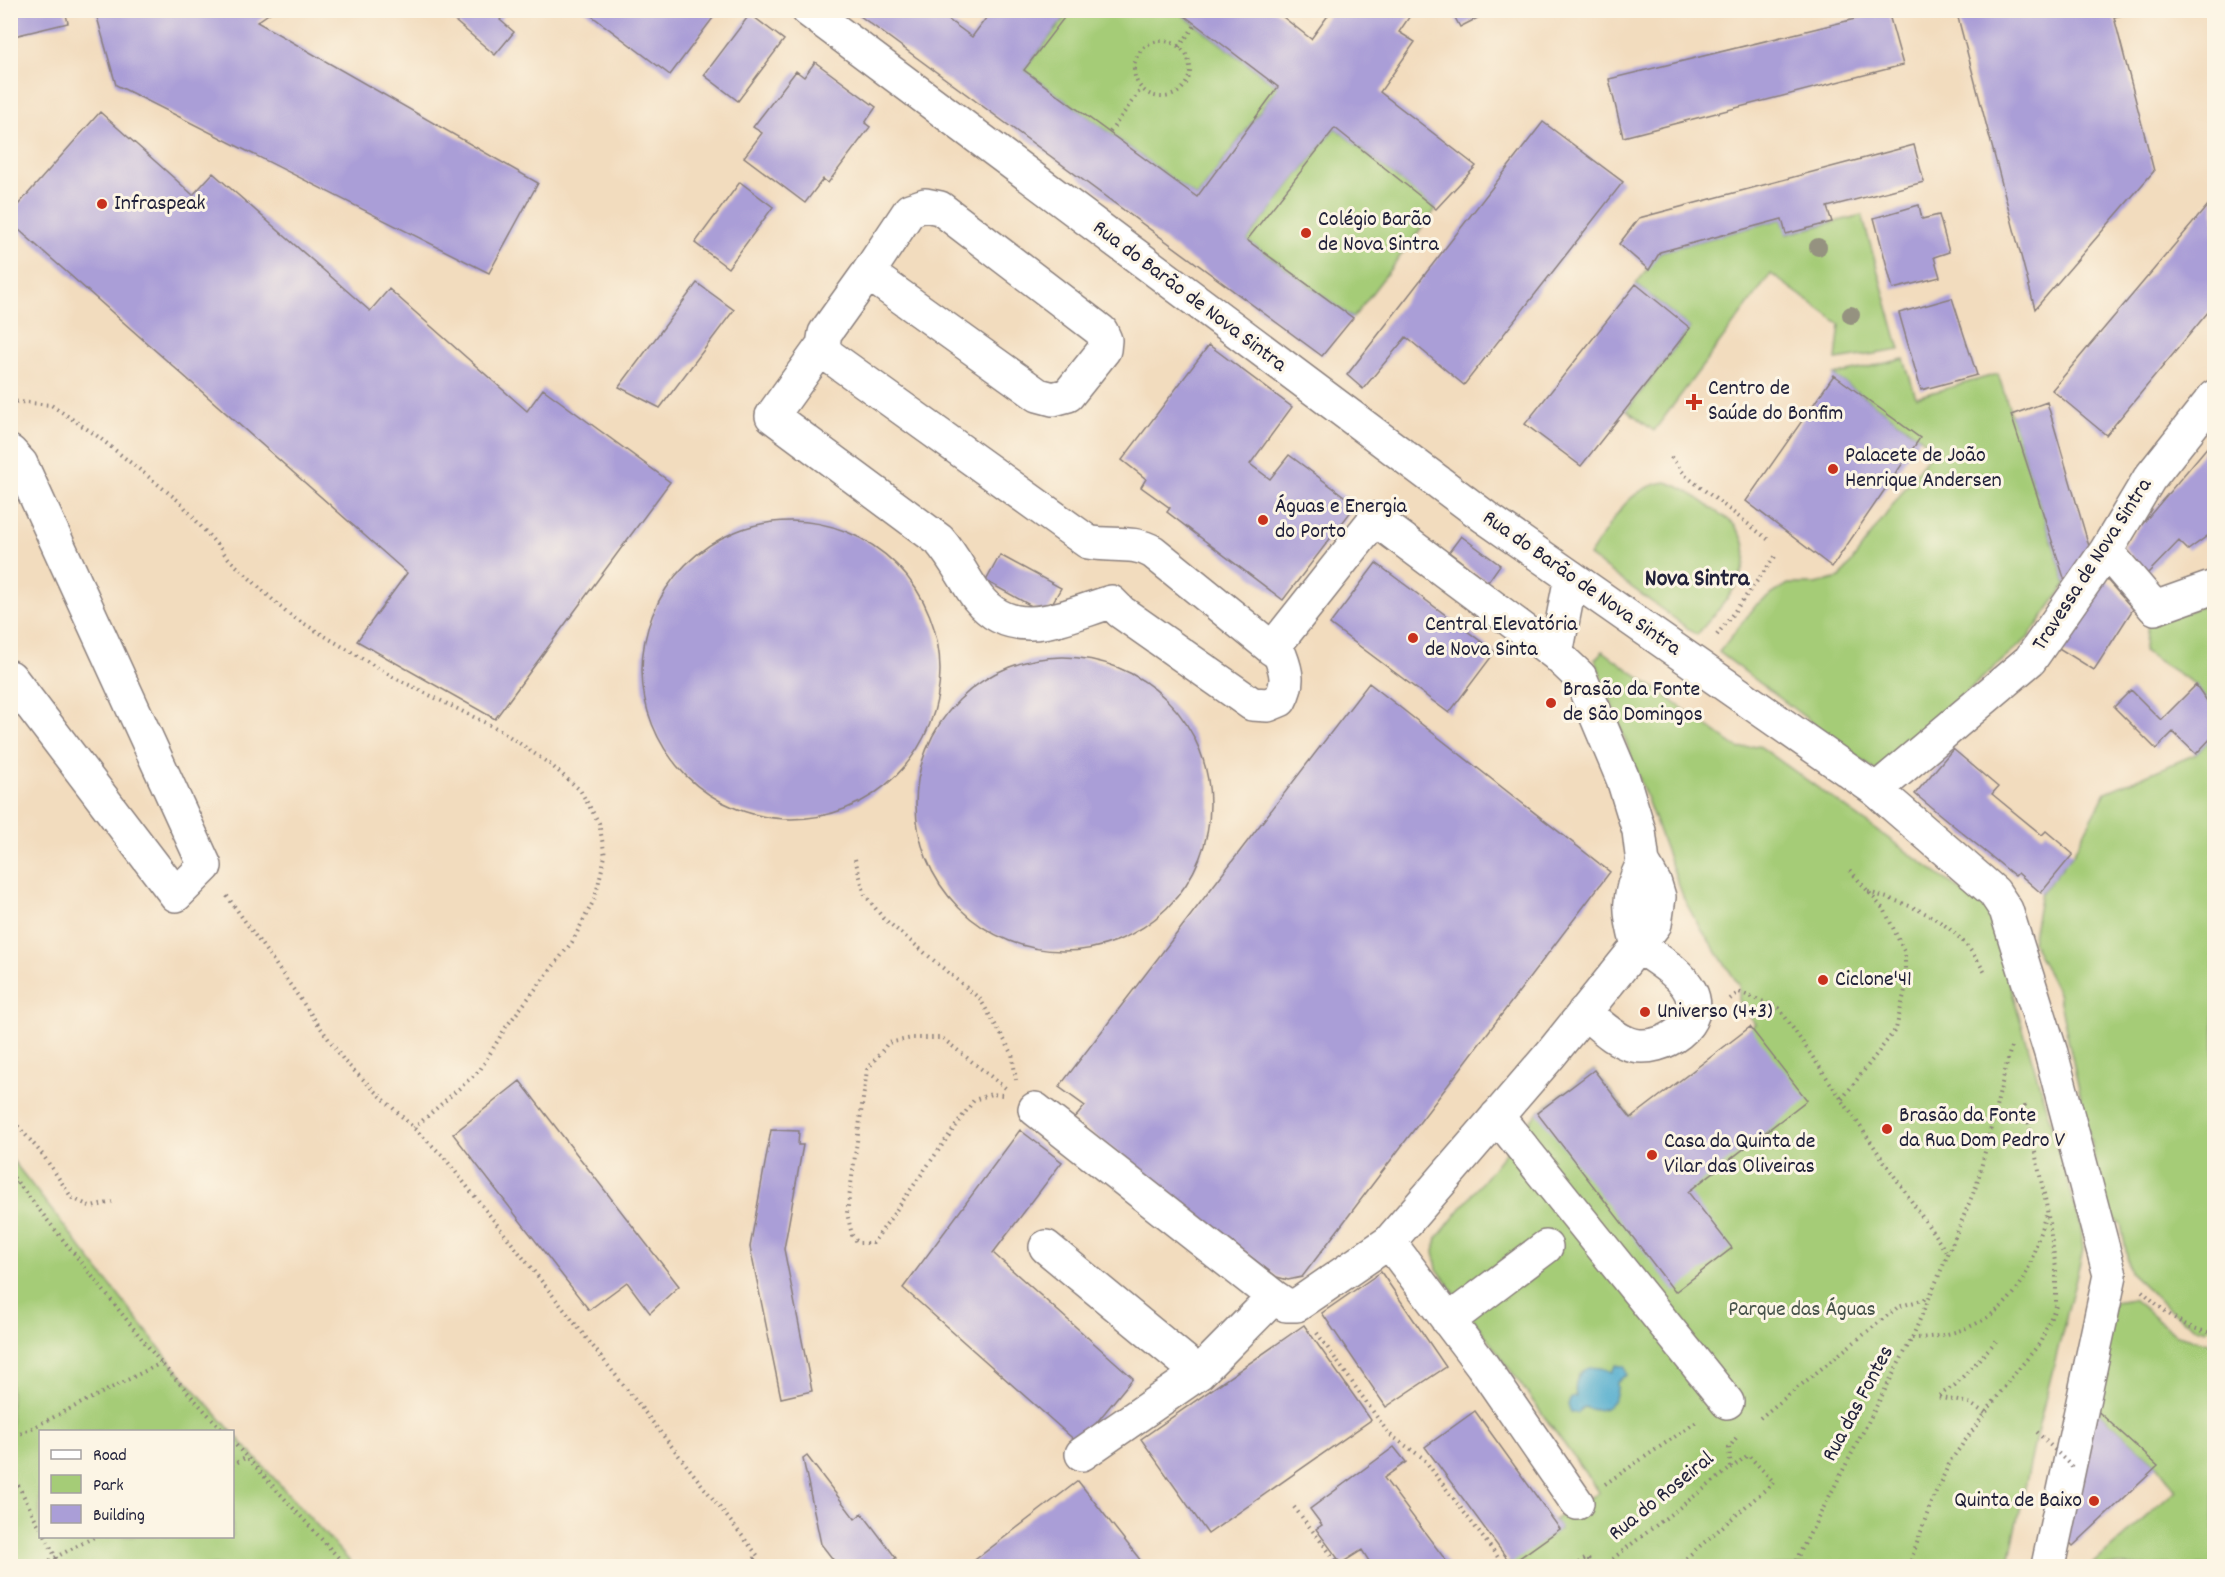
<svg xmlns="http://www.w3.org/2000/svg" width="2225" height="1577" viewBox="0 0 2225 1577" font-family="Dekko,sans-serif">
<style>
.green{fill:#a5cc77;stroke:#647759;stroke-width:1.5}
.water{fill:#50acce;stroke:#396784;stroke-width:1.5}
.building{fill:#aa9ed7}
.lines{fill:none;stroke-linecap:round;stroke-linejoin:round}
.minor-casing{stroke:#8a7f7c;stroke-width:36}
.path{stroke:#8a7f7c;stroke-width:4;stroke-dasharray:1.5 4.5;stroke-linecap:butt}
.minor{stroke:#fff;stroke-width:33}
.path-bridge{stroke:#8a7f7c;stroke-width:4;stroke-dasharray:1.5 4.5;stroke-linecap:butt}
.tree{fill:#959280}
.poi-dot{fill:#c8321e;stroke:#fcf5e5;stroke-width:2}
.labels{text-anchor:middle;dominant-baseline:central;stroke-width:6;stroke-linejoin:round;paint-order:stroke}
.poi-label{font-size:22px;fill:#22223b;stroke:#fcf5e5;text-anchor:start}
.street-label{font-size:22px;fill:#22223b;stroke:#fcf5e5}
.park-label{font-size:22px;fill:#49554d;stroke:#fcf5e5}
.neighbourhood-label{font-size:24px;font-weight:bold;fill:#22223b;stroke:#fcf5e5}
</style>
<rect width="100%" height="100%" fill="#fcf5e5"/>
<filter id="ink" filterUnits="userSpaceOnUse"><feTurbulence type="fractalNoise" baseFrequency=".0167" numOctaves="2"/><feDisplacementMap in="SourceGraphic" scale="12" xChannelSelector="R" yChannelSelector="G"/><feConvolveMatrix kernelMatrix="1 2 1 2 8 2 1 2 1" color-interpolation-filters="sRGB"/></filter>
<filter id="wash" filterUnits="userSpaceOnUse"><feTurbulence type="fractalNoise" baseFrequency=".008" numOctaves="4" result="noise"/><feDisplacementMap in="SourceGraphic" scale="24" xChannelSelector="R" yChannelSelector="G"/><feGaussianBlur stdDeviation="1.35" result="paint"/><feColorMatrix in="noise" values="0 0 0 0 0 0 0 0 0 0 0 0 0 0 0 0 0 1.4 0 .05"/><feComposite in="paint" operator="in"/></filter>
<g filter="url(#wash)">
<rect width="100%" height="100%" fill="#f2dcbe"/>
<path class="green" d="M1070,11h107l101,76 -81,110 -173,-127z
M1335,128l101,81 -83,109 -106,-78z
M1862,215l38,135 -64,10 4,-36 -69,-50 -117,157 -27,-21 63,-82 -54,-44 24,-32 122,-33 5,15z
M1904,359l12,38 82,-23 68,210 -38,54 -152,133 -157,-119 38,-48 31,-20h27l25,-6 94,-130 -100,-73z
M1666,482c19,5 32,17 48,28 7,5 17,10 22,17 30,39 -17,80 -39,108l-108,-79c22,-32 36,-68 77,-74z
M2214,602v110l-18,-27 -53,-34 5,-26z
M1603,651l136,98 19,-4 230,165 93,316 2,24 -46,182 -29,134h-503l55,-37 -6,-9 45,-28 -162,-223 -3,-17 3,-14 100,-125 57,-43 38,48 123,-94 -16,-23v-16l-42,-62 -13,-24 -89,-240z
M2214,735v594l-17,-1 -23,-14 -44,-42 -9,-48 -15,-12 -48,-219 -26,-51 9,-49 32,-39 33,-62 90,-38z
M10,1157l163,208 59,67h-192v104h192v-104l122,134h-343z
M2133,1299l44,36 37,9v222h-123l85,-76 -18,-24 -67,-61 23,-103z"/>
<path class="water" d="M1616,1365l9,2 2,8 -10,6c2,21 -12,35 -33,26l-6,6 -7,-1 -3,-7 3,-7 5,-1c-4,-25 12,-36 35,-25z"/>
<g id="blocks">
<path class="building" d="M10,10h55l3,13 -58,14z
M95,10h179l-17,12 281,161 -49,90 -373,-188z
M442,10h66l-8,10 14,12 -19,23z
M584,10h135l-49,65z
M852,10h83l37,27 20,-27h78l-46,60 173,127 81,-110 -101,-77h97l37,29 21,-29h82l-15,22 16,10 -35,50 96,74 -40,43 -101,-81 -88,112 106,78 -31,38z
M1451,10h42l-33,17z
M1956,10h189l-31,7 40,154 -119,138z
M1888,11l15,54 -280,72 -14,-58z
M750,14l34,26 -46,61 -34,-26z
M815,62l61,45 -11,16 5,4 -42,56 -5,-4 -18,24 -61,-46 18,-24 -9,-6 43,-56 8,6z
M100,112l93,83 20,-22 157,138 19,-22 138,122 16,-22 127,93 -175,237 -138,-78 50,-68 -397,-351v-8z
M1543,122l80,60 -159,203 -58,-48 -43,52 -16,-14z
M1914,145l10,37 -97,25 5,15 -46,12 -4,-15 -122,33 -11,18 -30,-26 20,-26z
M740,182l33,25 -45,61 -33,-25z
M2214,198v107l-108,130 -54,-45z
M1919,205l3,14 17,-4 10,37 -15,5 6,20 -47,12 -19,-71z
M697,283l37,27 -74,98 -41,-21z
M1636,284l54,44 -109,138 -56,-42z
M1952,298l25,77 -56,15 -22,-77z
M1209,345l83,62 -42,57 20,15 19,-24 67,50 -73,95 -116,-88 3,-4 -29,-21 5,-8 -24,-19z
M1834,375l86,63 -88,129 -86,-66z
M2047,402l44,151 -25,31 -55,-169z
M2214,439v92l-26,19 -9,-9 -33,34 -22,-29z
M642 670a149 149 0 1 1 298 0a149 149 0 1 1-298 0Z
M1461,536l39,29 -12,17 -39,-30z
M1000,555l61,33 -15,26 -60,-33z
M1376,563l119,89 -46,61 -119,-89z
M2098,570l35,39 -39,61 -45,-28z
M916 804a147 147 0 1 1 294 0a147 147 0 1 1-294 0Z
M1369,683l241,189 -308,405 -14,3 -11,-3 -203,-158 11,-13 -26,-19z
M2196,685l18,26v24l-18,19 -23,-22 -17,17 -42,-42 17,-17 30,30z
M1953,749l45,38 -6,7 50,41 4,-4 27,23 -32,39 -23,-20 -3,3 -100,-82z
M1750,1027l57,73 -119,92 44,56 -57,44 -138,-179 57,-43 37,48z
M520,1081l159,205 -29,27 -23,-31 -38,28 -136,-176z
M771,1130l28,1 -1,14h5l-19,104 28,142 -31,7 -31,-151z
M1020,1130l42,32 -69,91 140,125 -54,66 -176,-156z
M1381,1272l65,95 -60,40 -64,-94z
M1304,1325l67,95 -163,114 -67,-95z
M2091,1405l67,61 -85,80 -13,-14z
M1475,1411l85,118 -49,35 -86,-117z
M1394,1447l12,15 -22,16 66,88h-88l7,-5 -7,-11 -25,16 -2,-3 4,-3 -23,-31 6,-4 -12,-16z
M807,1456l48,63 7,-6 34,45 -11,8h-47l-17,-22 -18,-85z
M1078,1481l67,85h-178z"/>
</g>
</g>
<g filter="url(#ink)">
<use href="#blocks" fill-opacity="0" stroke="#8a7f7c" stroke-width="1.5"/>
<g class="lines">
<g class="minor-casing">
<path id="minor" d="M808,10l677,507 391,273 118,102 12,18 45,143 59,222 -62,291
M925,205l15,3 161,123 4,9 -1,10 -36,45 -15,4 -15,-4 -170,-122 42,-63z
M823,345l-51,71 167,124c16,18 25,39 39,58 36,46 88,17 133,4l10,10 131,92 16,1 12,-5c9,-17 7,-27 0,-45l-127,-103c-20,-12 -43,-5 -65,-10l-260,-187 -5,-10 2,-12 43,-60
M10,452l11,12 184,402 -29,29 -166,-218
M2106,551l49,57 59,-21
M1272,649l103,-130 181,135 24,23 43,102 16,52 4,32 12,21 4,13 -4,27 -17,22c-10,-35 -11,-50 5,-83
M1556,654l15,-77
M1876,790l154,-130 76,-109 43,-72 65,-82
M1035,1109l239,188
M1497,1116l230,286
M1389,1242l93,123 95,138
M1046,1247l153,126
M1448,1321l98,-74
M1082,1454l117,-81 75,-76 12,8h11l92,-63 162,-188 87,-108c18,13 42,26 52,45 17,33 -28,61 -57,54 -18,-4 -35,-22 -49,-33"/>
</g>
<path class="path" d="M1134 69a28 28 0 1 1 56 0a28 28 0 1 1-56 0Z
M1179,47l17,-23
M1110,132l31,-43
M10,401l41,4 45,30 84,67 50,58 58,54 105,63 107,53 51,35 29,25 19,33 6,33 -10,42 -23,44 -66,85 -26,43 -66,58
M1671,457l15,19 84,65
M1717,635l60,-81
M855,859l10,36 18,23 97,81 32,54 4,27
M1868,892c54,16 91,31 118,83
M227,896l118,166 98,94 315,400 -14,10
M1730,999l9,-7 40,16 168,245
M1002,1095l-11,-1 -17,6 -101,143h-15l-6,-8 -5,-22 20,-143 21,-27 24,-5h30l66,52
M1842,1099l54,-70 9,-39v-37l-20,-42 -37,-43
M10,1117l33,38 29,43 20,9 20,-5
M10,1173l151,190 63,69
M10,1186l8,-4
M2142,1291c23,21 41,38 72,42
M1317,1333l72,101 34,24 77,102 2,6
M1912,1338c45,0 90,-19 112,-60 10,-20 14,-44 23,-65
M1985,1413l-16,-10 -32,-6 18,-12 44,-47
M1760,1418l138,-111 30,-9
M10,1439l151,-76
M232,1441l114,125
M232,1465l15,-8
M10,1469l30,59
M1605,1484l93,-63
M1294,1507l43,55
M45,1536l15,30
M39,1566l57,-30
M1573,1566l14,-8 7,8
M1603,1566l128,-98 -2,-20 7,-10
M1677,1566l97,-84 -26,-27 -17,13
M1793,1566l119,-228 36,-84 29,-70 34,-137
M1909,1566l23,-66 19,-40 57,-78 32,-39 16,-37v-38l-10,-65 -22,-101"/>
<use href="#minor" class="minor"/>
<path class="path-bridge" d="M2037,1432l38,38"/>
</g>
<g class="tree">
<circle cx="1818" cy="247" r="9"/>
<circle cx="1851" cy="315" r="9"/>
</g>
</g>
<g class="poi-dot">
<circle cx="102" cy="204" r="6"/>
<circle cx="1306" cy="233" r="6"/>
<path d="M1691 393h6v6h6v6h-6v6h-6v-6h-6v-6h6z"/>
<circle cx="1833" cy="469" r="6"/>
<circle cx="1263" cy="520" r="6"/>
<circle cx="1413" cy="638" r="6"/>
<circle cx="1551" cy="703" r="6"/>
<circle cx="1823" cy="980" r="6"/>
<circle cx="1645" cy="1012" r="6"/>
<circle cx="1887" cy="1129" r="6"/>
<circle cx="1652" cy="1155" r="6"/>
<circle cx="2094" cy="1501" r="6"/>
</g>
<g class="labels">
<g class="poi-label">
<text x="114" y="204">Infraspeak</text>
<text x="1318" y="220">Colégio Barão<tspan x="1318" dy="25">de Nova Sintra</tspan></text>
<text x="1708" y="389">Centro de<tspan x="1708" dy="25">Saúde do Bonfim</tspan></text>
<text x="1845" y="456">Palacete de João<tspan x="1845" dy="25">Henrique Andersen</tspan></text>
<text x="1275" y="507">Águas e Energia<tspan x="1275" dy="25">do Porto</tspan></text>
<text x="1425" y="625">Central Elevatória<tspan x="1425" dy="25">de Nova Sinta</tspan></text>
<text x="1563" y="690">Brasão da Fonte<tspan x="1563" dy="25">de São Domingos</tspan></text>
<text x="1835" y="980">Ciclone'41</text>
<text x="1657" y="1012">Universo (4+3)</text>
<text x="1899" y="1116">Brasão da Fonte<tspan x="1899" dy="25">da Rua Dom Pedro V</tspan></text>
<text x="1664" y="1142">Casa da Quinta de<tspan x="1664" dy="25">Vilar das Oliveiras</tspan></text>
<text x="2082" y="1501" text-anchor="end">Quinta de Baixo</text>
</g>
<g class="street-label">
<text transform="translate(1189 297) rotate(37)">Rua do Barão de Nova Sintra</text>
<text transform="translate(2093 565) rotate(-57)">Travessa de Nova Sintra</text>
<text transform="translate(1581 584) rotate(35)">Rua do Barão de Nova Sintra</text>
<text transform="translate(1859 1404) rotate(-62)">Rua das Fontes</text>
<text transform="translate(1662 1497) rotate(-39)">Rua do Roseiral</text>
</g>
<g class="park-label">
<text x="1802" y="1310">Parque das Águas</text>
</g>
<g class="neighbourhood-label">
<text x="1697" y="580">Nova Sintra</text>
</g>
</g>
<rect width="2225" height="1577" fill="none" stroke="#fcf5e5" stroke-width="36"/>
<rect x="39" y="1430" width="195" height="108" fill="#fcf5e5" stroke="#a5a1a1" stroke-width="1.5"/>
<rect x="51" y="1450" width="30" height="9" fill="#ffffff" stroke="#a5a1a1" stroke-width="1.5"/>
<text x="93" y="1460" font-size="18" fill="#22223b">Road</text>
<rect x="51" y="1475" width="30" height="18" fill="#a5cc77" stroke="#a5a1a1" stroke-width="1.5"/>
<text x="93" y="1490" font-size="18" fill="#22223b">Park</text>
<rect x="51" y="1505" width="30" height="18" fill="#aa9ed7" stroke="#a5a1a1" stroke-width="1.5"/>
<text x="93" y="1520" font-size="18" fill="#22223b">Building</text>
</svg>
